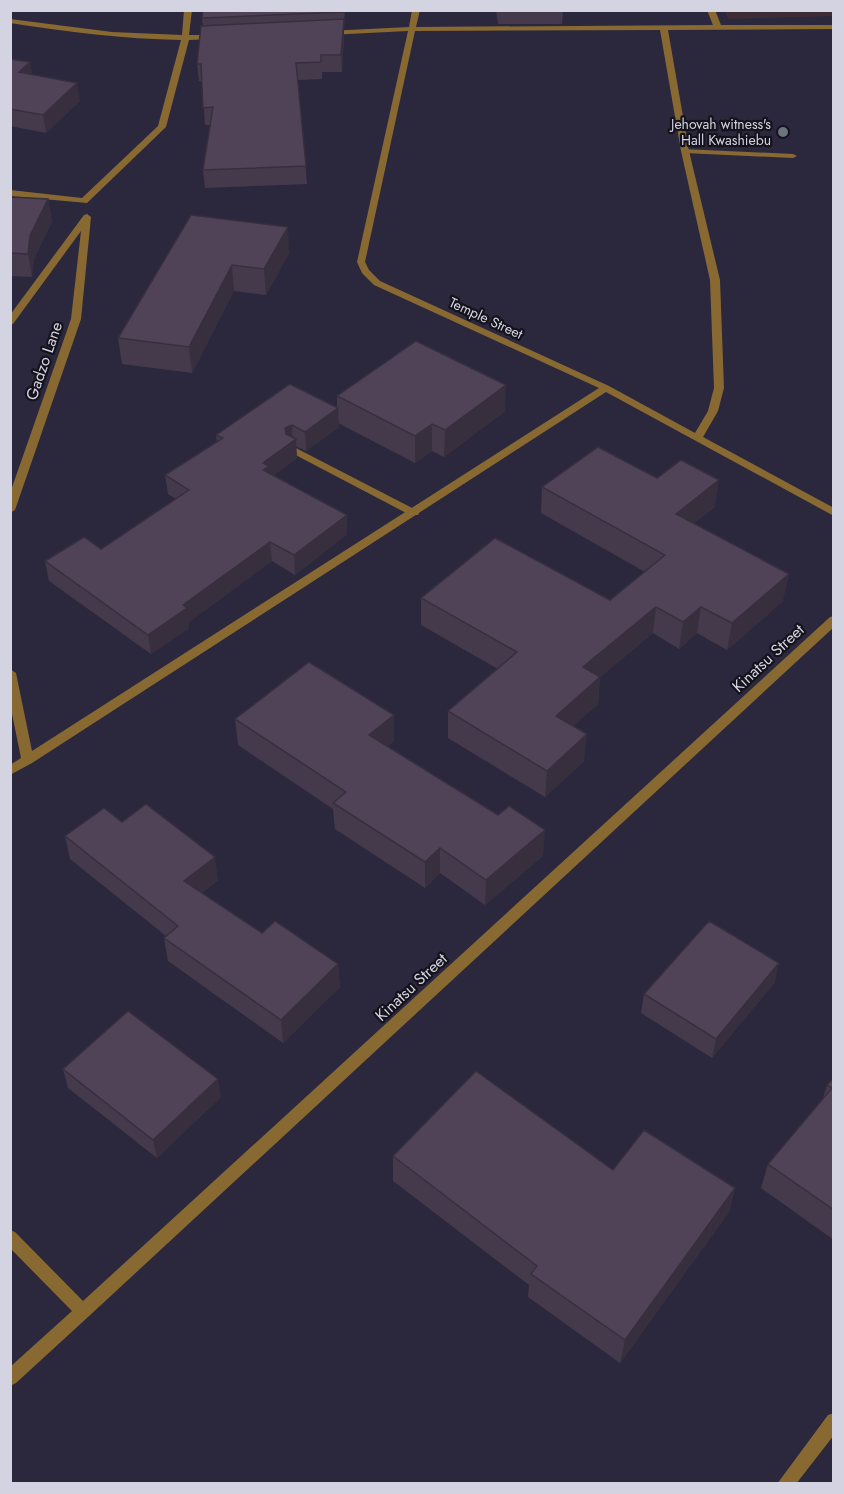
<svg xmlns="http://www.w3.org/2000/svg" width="844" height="1494" viewBox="0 0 844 1494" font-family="Jost,sans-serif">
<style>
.education{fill:#3e2d37}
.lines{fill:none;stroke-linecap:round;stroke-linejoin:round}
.lane{fill:#896932;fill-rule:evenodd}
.street{fill:#896932;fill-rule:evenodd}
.wall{fill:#453a4c}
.shaded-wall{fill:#382f3e}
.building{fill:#504358;stroke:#382f3e;stroke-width:1.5}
.worship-dot{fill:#6b7280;stroke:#14131c;stroke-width:2}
.labels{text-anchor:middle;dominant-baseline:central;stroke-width:4.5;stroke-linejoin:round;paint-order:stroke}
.far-poi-label{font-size:14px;fill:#d4d3e1;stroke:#14131c;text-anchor:end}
.far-street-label{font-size:14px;fill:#d4d3e1;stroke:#14131c}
.street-label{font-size:16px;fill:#d4d3e1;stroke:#14131c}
</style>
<rect width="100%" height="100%" fill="#2b283e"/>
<path class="education" d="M833,10v6l-105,3 -3,-8z"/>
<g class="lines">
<path class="lane" d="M682,149l111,5 4,2 -4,2 -108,-5 -4,-2z
M292,446l126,65 1,2 -1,2h-8l-122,-64 -1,-2z"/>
<path class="street" d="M184,10h8l-3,25h25l4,2 -4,2 -25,1 -23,87 -79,76 -77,-7v-6l72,8 76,-72 23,-86c-57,-1 -114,-8 -171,-17v-4l102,13 70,3z
M412,10h8l-4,17 297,-2 -6,-15h8l6,15h113v4l-166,1 21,121 31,129 4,108 -6,23 -15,26 131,71v8l-228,-124 -574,371 -22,12v-10l11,-7 -11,-54v-35l6,4 16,78 567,-363 -225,-103 -12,-12 -5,-11 51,-231 -80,4 -4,-2 4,-2 81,-4zM660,30l21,121 29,129 4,108 -6,23 -13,22 -86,-47 -229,-105 -11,-11 -4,-8 50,-231z
M87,214l4,3 -10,102 -66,191 -5,3v-20l61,-174 10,-88 -68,93 -3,1v-10l74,-100z
M834,616v11l-746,690 -72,66 -6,3v-19l62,-56 -62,-63v-18l5,2 68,69 747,-684z
M834,1413v22l-38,49h-19l51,-69z"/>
</g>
<path class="wall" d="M345,10l-3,62h-20v7l-24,1 9,104 -102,4 -2,-18 7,-45h-5l-3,-44h-3l-2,-17 6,-38 -1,-8z
M496,10h67l-1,14h-64z
M10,59l20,3 2,13 48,26 -34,32 -36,-7z
M10,197l38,2 4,23 -18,37 -2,18 -22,-1z
M191,215l98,38 -23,42 -32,-4 -42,82 -70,-9 -4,-26z
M337,396l168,15 -61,46 -12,-6 -17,12 -77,-40 1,4 -33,24 -10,-5 1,12 -24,18 74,58 -52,41 -23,-14 -83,61v6l-38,26 -102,-73 -4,-20 56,-12 75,-50 -8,-5 -3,-19 52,-33 -1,-7 121,-27z
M657,478l58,29 -21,16 89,78 -56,49 -30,-17 -18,16 -26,-16 -53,44 -2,27 -25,22 11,35 -39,36 -97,-59v-27l50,-42 -77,-44v-27l189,2 35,-28 -104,-59 1,-26z
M235,719l159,22 -7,6 156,109 -58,49 -45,-32 -15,15 -90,-59 -2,-20 -95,-64z
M122,822l96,58 -16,13 60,40 76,31 2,23 -57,56 -115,-82 -4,-23 2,-2 -96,-77 -5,-23z
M775,982l-63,76 -71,-45 3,-19z
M63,1069l158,28 -64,61 -89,-70z
M834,1078v162l-73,-52 7,-24 55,-66 4,-13z
M393,1156l220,14 122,18 -6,24 -109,151 -92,-66 1,-12 -136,-104z"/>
<path class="shaded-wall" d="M344,10h1v18z
M344,19v17l-2,36 -1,-17z
M30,62l3,18 -14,-8z
M77,83l3,18 -34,32 -3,-18z
M48,199l4,23 -18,37 -2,18 -4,-23 2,-18z
M288,227l1,26 -23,42 -2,-26z
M232,265l2,26 -42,82 -3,-26z
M506,385l-1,26 -61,46 1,-27z
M338,408l1,19 -33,24 -1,-19z
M432,424v27l-17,12v-27z
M292,425l1,16 3,-2 1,19 -27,20 -5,12 -2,-27 22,-35z
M719,480l-4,27 -43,33 4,-26z
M347,515v19l-52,41 -1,-20z
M270,542l2,19 -83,61v6l-38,26 -3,-19 35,-30z
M789,574l-6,27 -56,49 5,-27z
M656,607l-3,26 -53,44 -2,27 -44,39 2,-27 27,-49z
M701,607l-4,26 -18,16 4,-27z
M394,715v26l-24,20 -1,-26z
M587,734l-3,27 -39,36 2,-26z
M545,830l-2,26 -58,49 1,-25z
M440,848v25l-15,15v-26z
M215,857l3,23 -30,24 -4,-23z
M779,963l-4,19 -63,76 4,-19z
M338,964l2,23 -57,56 -2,-23z
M218,1079l3,18 -64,61 -4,-18z
M735,1188l-6,24 -109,151 5,-23z"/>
<path class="building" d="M203,10h141v2l-142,6z
M344,19l-3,36h-20v7l-25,1 10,103 -103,4 10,-63 -10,1 -2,-44h-4l4,-38z
M10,59l20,3 -11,10 58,11 -34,32 -33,-6z
M10,197l38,2 -18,37 -2,18 -18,-1z
M191,215l97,12 -24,42 -32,-4 -43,82 -71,-9z
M416,341l90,44 -61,45 -13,-6 -17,12 -78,-40z
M290,384l48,24 -33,24 -13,-7 -7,3 1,6 10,5 -33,24 6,3 -6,4 84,45 -53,40 -24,-13 -87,63 4,3 -39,27 -103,-74 39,-24 17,12 88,-59 -24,-15 58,-37 -7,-3z
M598,447l59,31 24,-18 38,20 -43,34 113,60 -57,49 -31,-16 -18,15 -27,-15 -73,60 17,10 -44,39 31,18 -40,37 -99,-60 69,-59 -96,-54 74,-60 115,62 55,-45 -123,-68z
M309,662l85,53 -25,20 129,80 11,-9 36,24 -59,50 -46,-32 -15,14 -92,-59 13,-11 -111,-73z
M146,804l69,53 -31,24 78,52 13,-12 63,43 -57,56 -117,-82 14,-12 -113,-90 39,-28 18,14z
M709,921l70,42 -63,76 -72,-45z
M128,1011l90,68 -65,61 -90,-71z
M476,1071l137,99 31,-40 91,58 -110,152 -94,-66 6,-8 -144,-110z
M834,1078v132l-66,-46 64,-76 -5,-3z"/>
<circle class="worship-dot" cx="783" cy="132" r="6"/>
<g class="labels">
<g class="far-poi-label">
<text x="771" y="124">Jehovah witness's<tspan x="771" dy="16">Hall Kwashiebu</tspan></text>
</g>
<g class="far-street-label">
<text transform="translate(486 318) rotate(25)">Temple Street</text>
</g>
<g class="street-label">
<text transform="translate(44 361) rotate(-71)">Gadzo Lane</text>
<text transform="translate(768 658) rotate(-43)">Kinatsu Street</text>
<text transform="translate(411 987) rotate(-43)">Kinatsu Street</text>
</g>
</g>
<rect width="844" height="1494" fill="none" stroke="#d4d3e1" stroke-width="24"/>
</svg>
